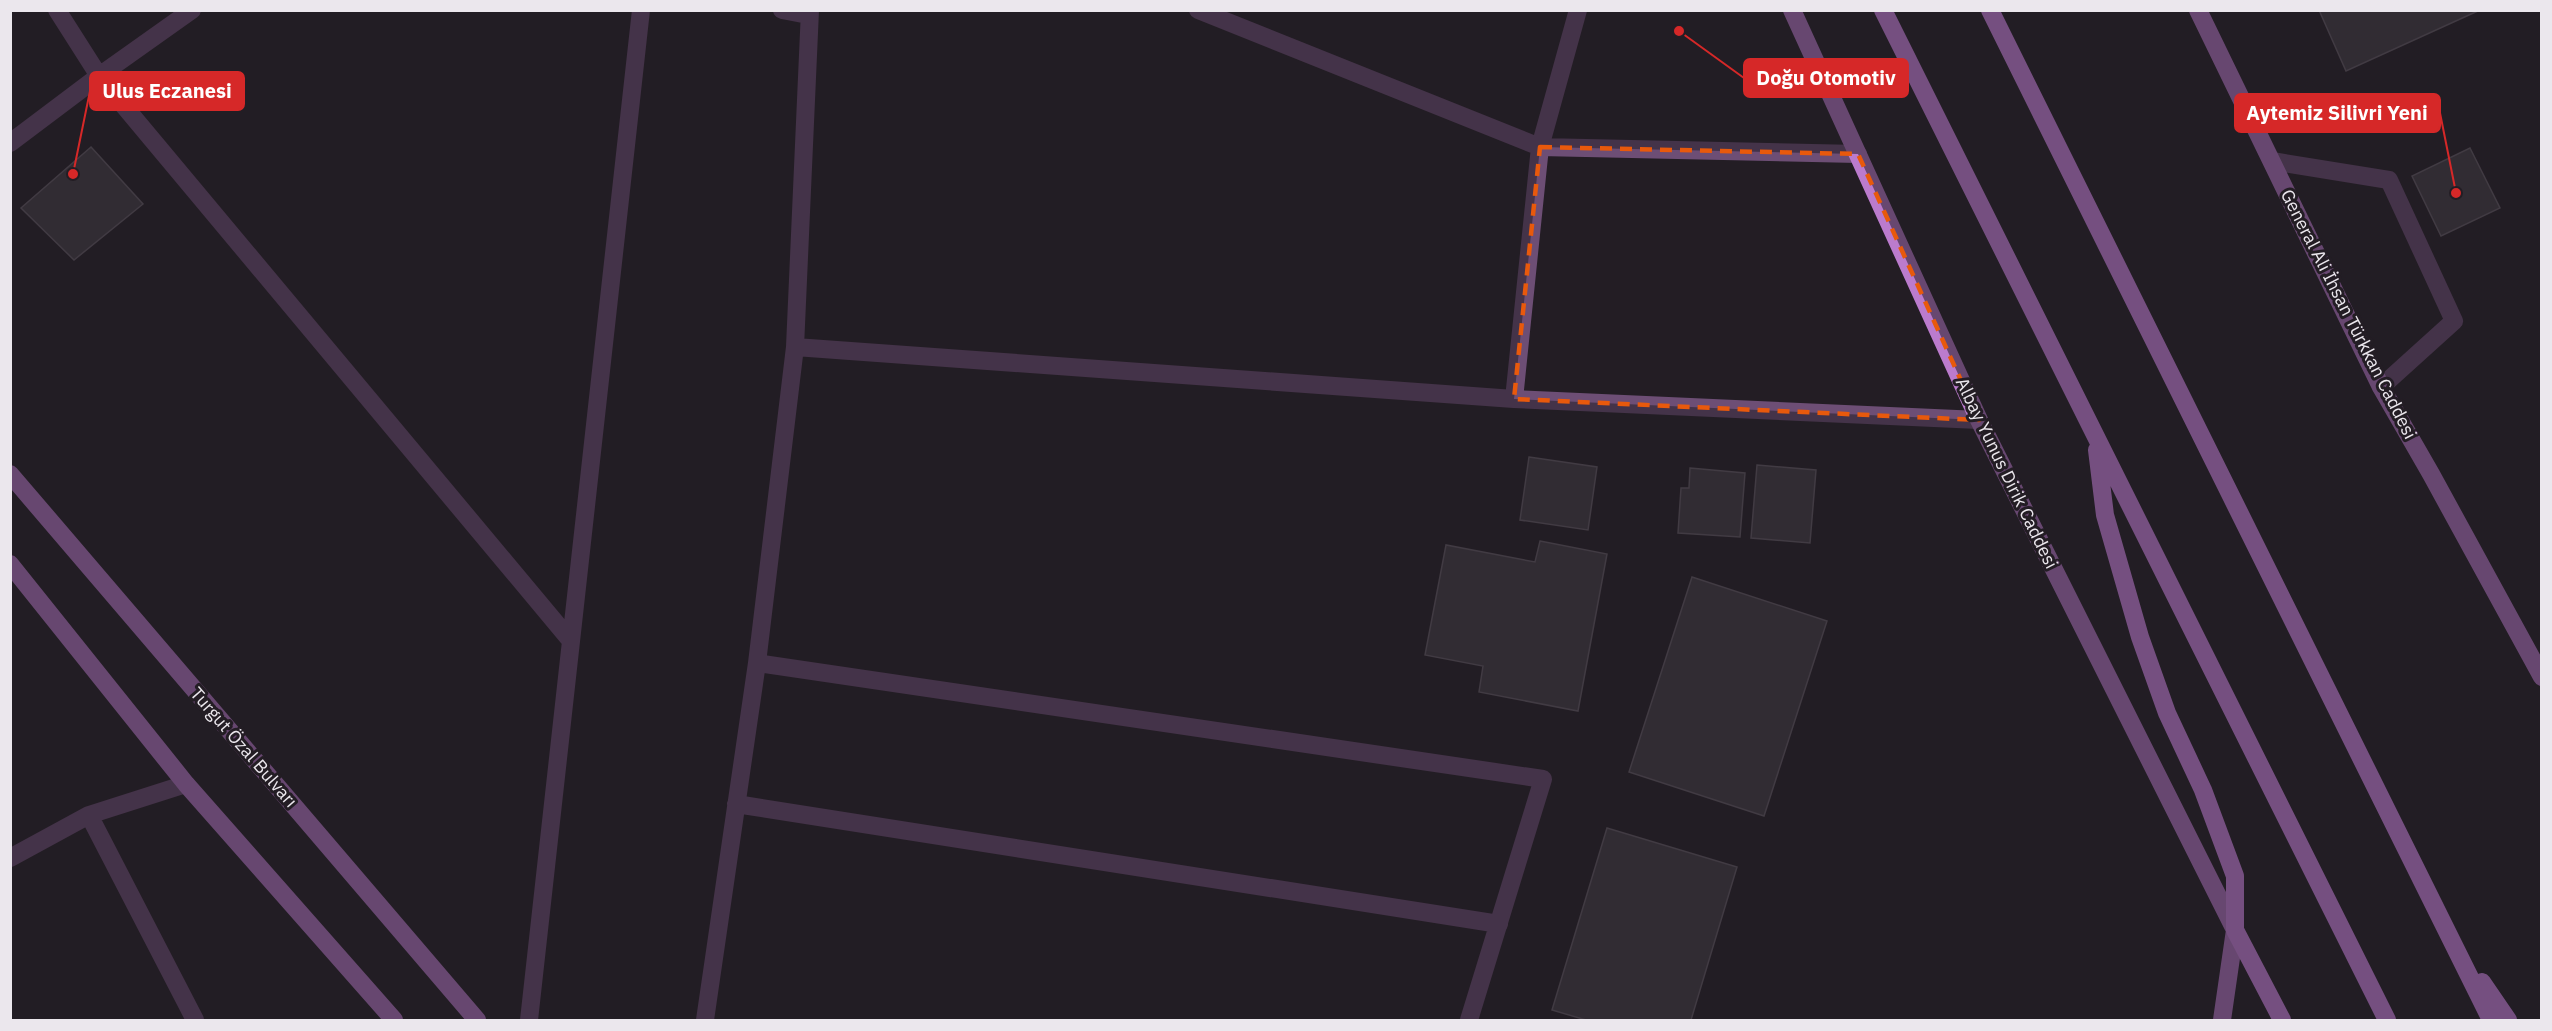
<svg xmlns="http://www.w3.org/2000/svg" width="2552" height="1031" viewBox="0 0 2552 1031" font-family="'IBM Plex Sans',sans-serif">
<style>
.building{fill:#443e46;stroke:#665f68;stroke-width:1.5}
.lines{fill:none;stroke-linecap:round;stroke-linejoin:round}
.minor{stroke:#6d4e75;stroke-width:18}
.major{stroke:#bb7bcd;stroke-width:18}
.highway{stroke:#da8df0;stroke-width:18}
.marked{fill:none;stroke:#e8590c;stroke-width:4.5;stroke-dasharray:12 8;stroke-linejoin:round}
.labels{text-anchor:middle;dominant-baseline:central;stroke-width:6;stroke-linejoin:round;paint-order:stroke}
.street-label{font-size:18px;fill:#ebe7ed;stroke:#231d24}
.leader{fill:none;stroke:#d62828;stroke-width:2}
.callout-dot{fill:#d62828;stroke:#231d24;stroke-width:2}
.callout{fill:#d62828;stroke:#d62828;stroke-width:2}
.callout-label{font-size:20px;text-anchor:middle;font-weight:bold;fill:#fff}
</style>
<rect width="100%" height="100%" fill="#231d24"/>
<path class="building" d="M2319,10h161l-134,61z
M91,147l52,57 -69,56 -53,-52z
M2470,148l30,60 -59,28 -29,-60z
M1529,457l68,10 -9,63 -68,-10z
M1757,465l59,5 -6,73 -59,-5z
M1690,468l55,5 -5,64 -62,-4 3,-45h8z
M1540,541l67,13 -29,157 -99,-19 4,-26 -58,-11 21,-110 89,17z
M1692,577l135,44 -63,195 -135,-44z
M1607,828l130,39 -46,153h-105l-34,-10z"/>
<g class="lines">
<path class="minor" d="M57,10l42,66 472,565
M782,10l26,5
M1198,10l342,137 318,7
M10,143l89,-67 93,-66
M2272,161l117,19 65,141 -73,66
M795,347l719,52 465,21
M1514,399l26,-252 38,-137
M757,663l786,116 -74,241
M736,804l763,120
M89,815l106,205
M10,858l79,-43 97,-31
M529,1020l112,-1010
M705,1020l52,-357 38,-316 15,-337"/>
<path class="major" d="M1792,10l187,410 256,510 -13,90
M2198,10l183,377 50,87 111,203
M10,474l467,546
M10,564l176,220 208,236"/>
<path class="highway" d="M1883,10l504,1010
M1990,10l501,1010
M2097,450l8,65 35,122 27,76 36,77 32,86v54l47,90
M2482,982l26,38"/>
</g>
<path d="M0 0H2552V1031H0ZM1540,147l318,7 121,266 -465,-21z" fill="#231d24" fill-opacity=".55" fill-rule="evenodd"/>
<path class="marked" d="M1540,147l318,7 121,266 -465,-21z"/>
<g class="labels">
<g class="street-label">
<text transform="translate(2349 314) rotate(63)">General Ali İhsan Türkkan Caddesi</text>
<text transform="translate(2007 473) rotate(64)">Albay Yunus Dirik Caddesi</text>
<text transform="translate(244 747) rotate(49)">Turgut Özal Bulvarı</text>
</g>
</g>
<path class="leader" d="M1679 31L1744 78M73 174L90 91M2456 193L2440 113"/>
<g class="callout-dot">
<circle cx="1679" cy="31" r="6"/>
<circle cx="73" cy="174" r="6"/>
<circle cx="2456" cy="193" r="6"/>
</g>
<g class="callout">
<rect x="1744" y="59" width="164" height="38" rx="6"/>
<rect x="90" y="72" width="154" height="38" rx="6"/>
<rect x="2235" y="94" width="205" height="38" rx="6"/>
</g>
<g class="callout-label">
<text x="1826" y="85">Doğu Otomotiv</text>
<text x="167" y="98">Ulus Eczanesi</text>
<text x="2337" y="120">Aytemiz Silivri Yeni</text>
</g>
<rect width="2552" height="1031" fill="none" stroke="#ebe7ed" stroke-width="24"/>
</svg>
